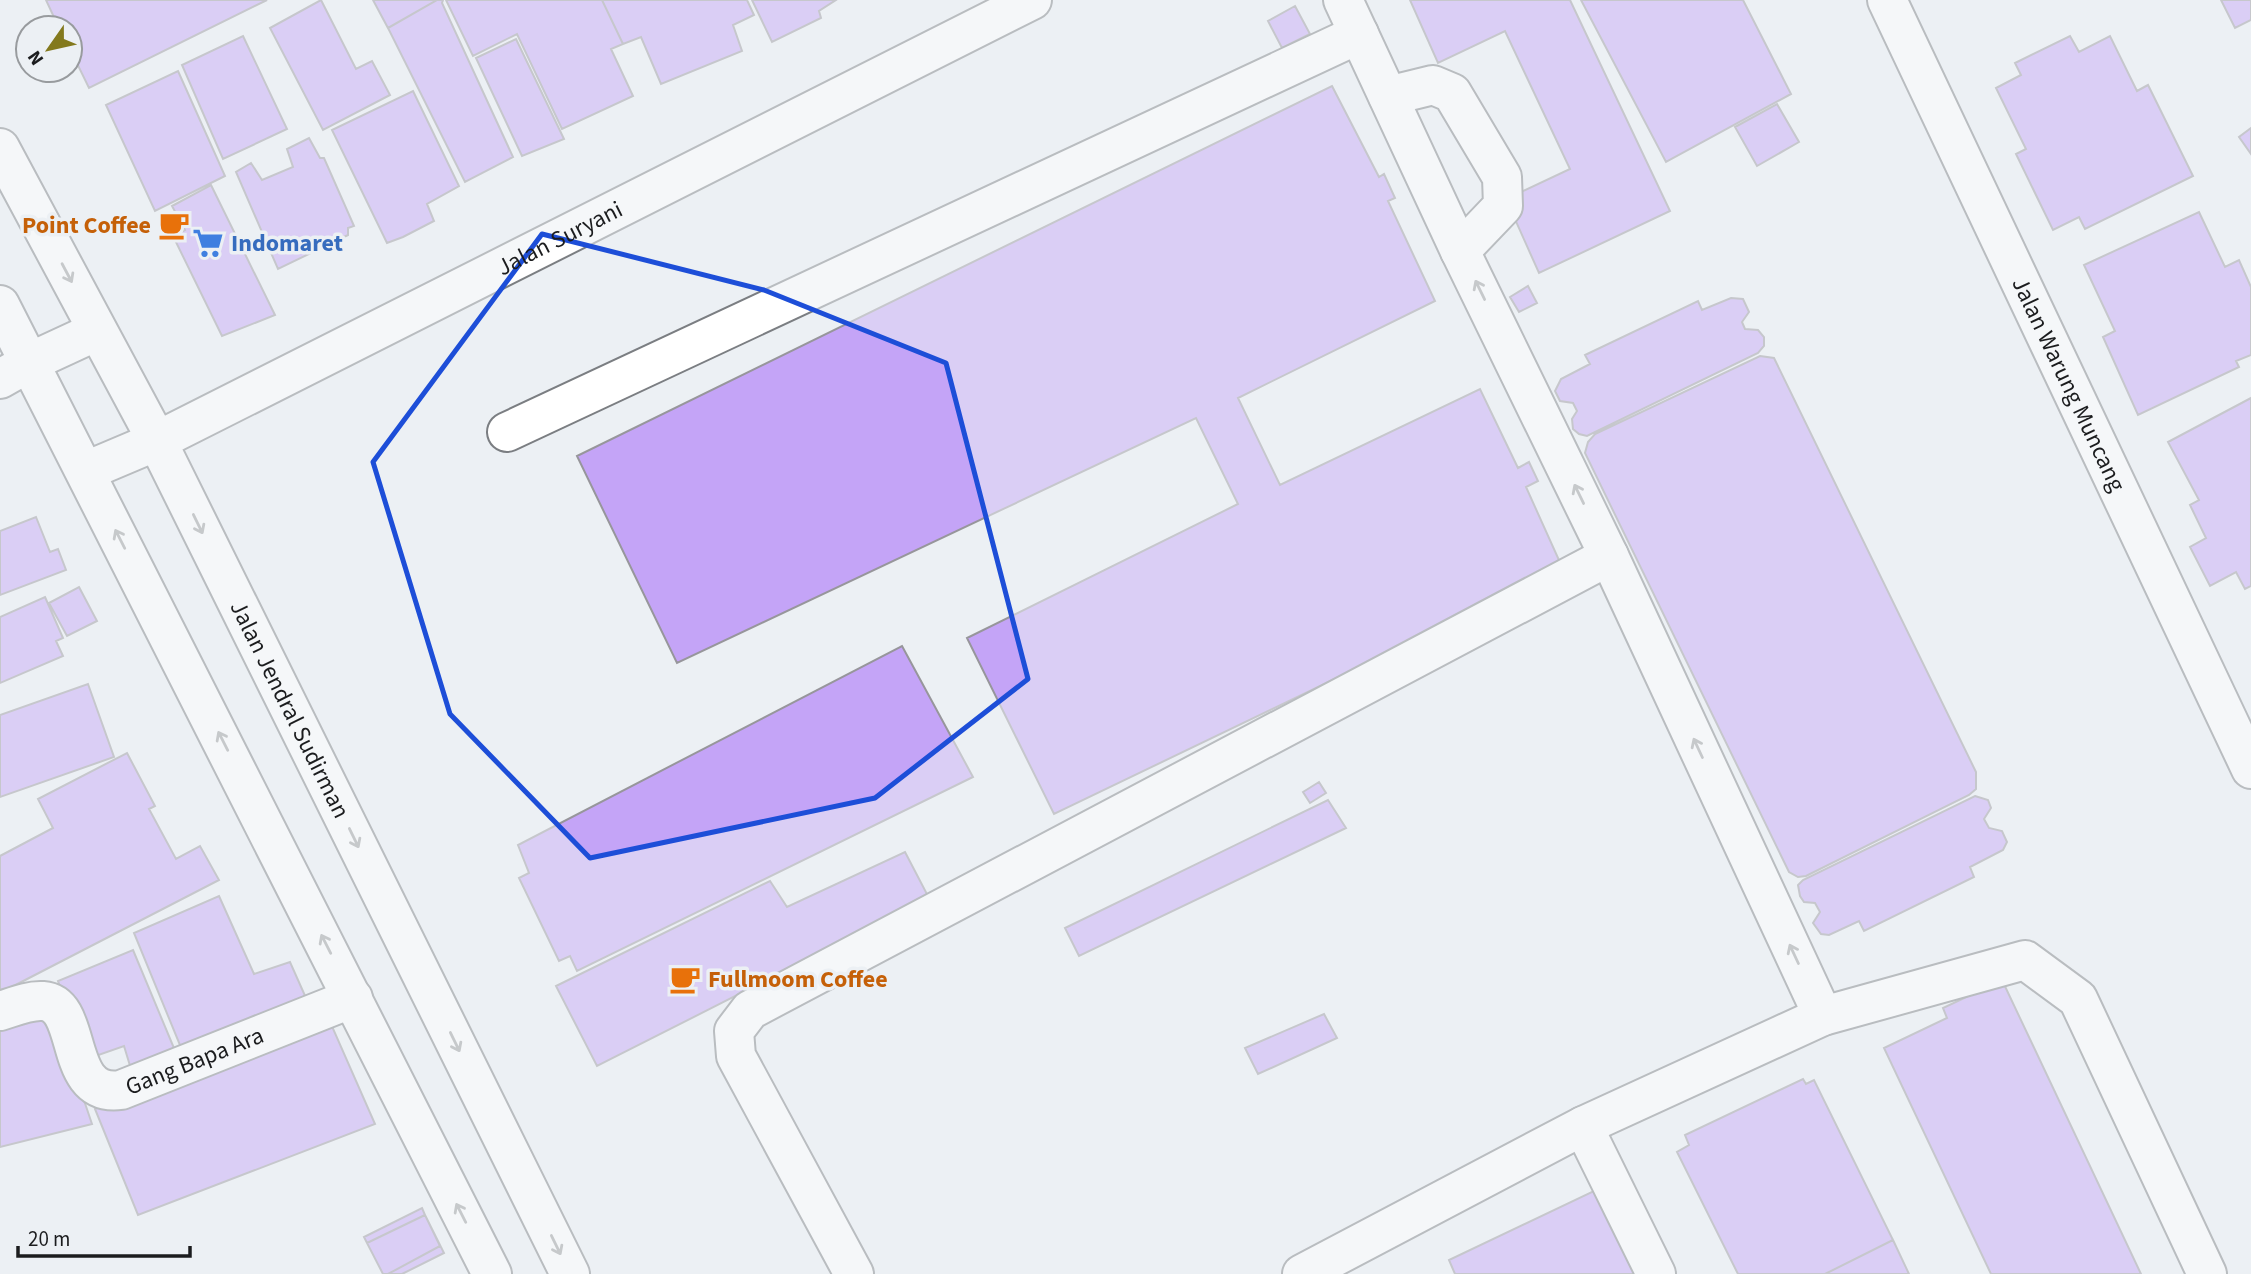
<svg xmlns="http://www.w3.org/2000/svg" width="2251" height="1274" viewBox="0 0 2251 1274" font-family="'Source Sans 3',sans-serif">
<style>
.building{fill:#c4a4f7;stroke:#97969b;stroke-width:2}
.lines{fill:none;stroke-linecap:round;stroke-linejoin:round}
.minor-casing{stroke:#7b7e82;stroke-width:42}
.major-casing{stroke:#7b7e82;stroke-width:42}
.minor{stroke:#fff;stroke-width:38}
.major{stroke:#fff;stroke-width:38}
.oneway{stroke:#98999a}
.marked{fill:none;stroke:#1d4ed8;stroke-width:5;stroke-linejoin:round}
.labels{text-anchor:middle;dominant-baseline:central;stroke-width:7;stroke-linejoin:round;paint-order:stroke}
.food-label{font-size:24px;font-weight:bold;fill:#c56008;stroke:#ecf0f4;text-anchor:end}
.street-label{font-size:24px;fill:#1b1c1e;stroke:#ecf0f4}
.shop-label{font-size:24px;font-weight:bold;fill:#366cbe;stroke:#ecf0f4;text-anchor:start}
</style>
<rect width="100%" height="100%" fill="#ecf0f4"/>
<path class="building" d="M46,0h221l-178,88 -19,-39v-21h-11z
M321,0l35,69 16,-8 18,34 -67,35 -53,-102z
M373,0h64l-49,28z
M437,0h6l-1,3 71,154 -48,25 -77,-154z
M446,0h156l21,44 -12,5 22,47 -71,33 -45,-95 -44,22z
M602,0h145l7,15 -21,10 9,26 -81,33 -20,-47 -18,7z
M752,0h84l-17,11 2,7 -49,24z
M1410,0h160l100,211 -131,62 -33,-74 64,-30 -65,-138 -67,32z
M1581,0h162l48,94 -125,68z
M2221,0h30v20l-16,8z
M1295,6l15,28 -28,14 -14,-27z
M243,36l44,93 -64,30 -41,-94z
M2070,36l9,16 31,-16 27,55 11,-6 45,91 -108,53 -6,-12 -26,13 -37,-76 10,-5 -30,-61 25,-13 -6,-12z
M516,39l48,100 -42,17 -46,-98z
M178,71l47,105 -70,35 -49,-106z
M1332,86l47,91 5,-3 11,24 -7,3 47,100 -197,97 42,87 200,-96 38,79 11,-6 9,19 -12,6 37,82 -509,245 -87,-176 271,-134 -42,-86 -519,245 -100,-207z
M413,91l46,95 -32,18 7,17 -31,16 -16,6 -55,-113z
M1777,104l22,38 -42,24 -22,-39z
M2251,128v26l-12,-17z
M309,138l11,20h4l30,68 -6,2v7l-70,34 -42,-97 15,-9 11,17 31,-13 -6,-18z
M211,185l64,130 -53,21 -49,-100 12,-6 -13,-24z
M2199,212l26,55 14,-7 12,27v68l-15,6 3,6 -101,48 -35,-78 12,-6 -31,-66z
M1528,286l9,17 -18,9 -9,-15z
M1731,298l12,1 6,13 -7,10 3,7 13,1 6,7v9l-6,7 -171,83 -8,-2 -6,-5 -1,-10 5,-8 -4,-8 -13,-2 -5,-10 6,-12 29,-15 -5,-9 113,-54 4,9z
M1760,356l14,2 202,414v17l-7,6 -163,81 -8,1 -9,-5 -204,-419 3,-11 7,-8z
M2251,398v188l-6,3 -9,-17 -26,14 -20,-39 16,-9 -16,-33 9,-5 -31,-58z
M36,517l14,35 8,-3 8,21 -66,25v-64z
M79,587l18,34 -30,15 -18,-33z
M45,597l18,41 -7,3 7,15 -63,27v-66z
M902,646l71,131 -396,194 -7,-15 -11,5 -40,-83 10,-5 -11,-28z
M88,684l26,73 -114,40v-82z
M127,753l28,53 -6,3 27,50 24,-13 19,34 -219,113v-137l53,-28 -15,-29z
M1319,782l7,11 -16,10 -7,-11z
M1975,796l13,4 3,8 -7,11 5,9 13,3 5,11 -4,8 -33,17 4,10 -110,54 -5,-10 -30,14 -8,-1 -8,-11 7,-11 -5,-9 -11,-1 -4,-6 -2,-11 5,-5z
M1328,800l18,28 -267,128 -14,-28z
M905,852l24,46 -332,168 -41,-80 214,-105 17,26z
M219,896l35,78 36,-12 20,45 -128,43 -48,-117z
M133,950l43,103 -45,16 -7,-23 -37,13 -29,-78z
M2002,980l139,294h-150l-107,-226 63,-30 -4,-10z
M1324,1014l13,24 -79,36 -13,-26z
M46,1015l26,50 20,59 -92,23v-116z
M327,1015l48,109 -237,91 -43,-106z
M1803,1079l3,5 8,-4 79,160 -68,34h-87l-61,-122 12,-7 -4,-10z
M1596,1190l41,84h-182l-6,-14z
M422,1208l3,7 -58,28 -3,-6z
M425,1215l15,31 -52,28h-5l-16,-31z
M425,1215l19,38 -42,21h-14l52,-28z
M1893,1240l16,34h-84z"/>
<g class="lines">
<g class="minor-casing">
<g id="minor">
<path d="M1343,0l117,251 149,305 214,460"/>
<path id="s1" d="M1887,0l364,769"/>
<path d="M1388,96l45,-11 19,8 50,84 1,29 -43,45"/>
<path d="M0,379l30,-17 67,-31"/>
<path d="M507,432l852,-398"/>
<path id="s2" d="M86,471l71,-30 875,-441"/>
<path id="s3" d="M0,1011c13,-4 29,-11 43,-10 42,3 18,97 78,89l232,-92"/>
<path d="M1583,1126l73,148"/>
<path d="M854,1274l-118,-218 -2,-25 16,-21 859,-454"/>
<path d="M1302,1274l281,-148 240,-110 202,-56 53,39 129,275"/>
</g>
</g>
<g class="major-casing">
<g id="major">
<path id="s4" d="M0,148l157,293 413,833"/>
<path d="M0,305l492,969"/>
</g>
</g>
<use href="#minor" class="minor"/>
<use href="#major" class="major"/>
</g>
<defs><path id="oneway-shaft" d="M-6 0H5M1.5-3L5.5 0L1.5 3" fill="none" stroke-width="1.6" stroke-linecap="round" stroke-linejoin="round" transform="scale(1.75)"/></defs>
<g class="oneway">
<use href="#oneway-shaft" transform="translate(67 273) rotate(62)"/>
<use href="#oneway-shaft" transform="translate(1480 290) rotate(-116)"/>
<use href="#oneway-shaft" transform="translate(1579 494) rotate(-116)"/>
<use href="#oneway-shaft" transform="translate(198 524) rotate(64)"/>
<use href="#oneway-shaft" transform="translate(120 539) rotate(-117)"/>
<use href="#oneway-shaft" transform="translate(223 741) rotate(-117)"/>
<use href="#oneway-shaft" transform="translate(1698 748) rotate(-115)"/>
<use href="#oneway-shaft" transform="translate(354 838) rotate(64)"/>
<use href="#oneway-shaft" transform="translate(326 944) rotate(-117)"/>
<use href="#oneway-shaft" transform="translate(1794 954) rotate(-115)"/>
<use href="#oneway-shaft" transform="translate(455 1042) rotate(64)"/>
<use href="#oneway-shaft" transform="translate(461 1213) rotate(-117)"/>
<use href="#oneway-shaft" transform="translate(556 1245) rotate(64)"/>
</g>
<path d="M0 0H2251V1274H0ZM542,234l222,56 182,73 82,316 -153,119 -285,60 -140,-144 -77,-252z" fill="#ecf0f4" fill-opacity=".55" fill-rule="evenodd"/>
<path class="marked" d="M542,234l222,56 182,73 82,316 -153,119 -285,60 -140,-144 -77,-252z"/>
<defs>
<g id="cafe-bare" transform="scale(2.415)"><path d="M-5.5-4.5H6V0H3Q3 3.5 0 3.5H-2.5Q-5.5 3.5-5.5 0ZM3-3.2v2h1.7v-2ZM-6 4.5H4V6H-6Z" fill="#e8710a" stroke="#ecf0f4" stroke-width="2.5" paint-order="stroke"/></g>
<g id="supermarket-bare" transform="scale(2.415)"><path d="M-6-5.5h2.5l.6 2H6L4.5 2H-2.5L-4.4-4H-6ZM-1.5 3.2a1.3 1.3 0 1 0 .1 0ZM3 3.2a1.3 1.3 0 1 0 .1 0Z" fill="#3f7fe0" stroke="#ecf0f4" stroke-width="2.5" paint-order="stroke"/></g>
</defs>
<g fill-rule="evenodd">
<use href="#cafe-bare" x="174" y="225"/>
<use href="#supermarket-bare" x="208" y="243"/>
<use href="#cafe-bare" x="685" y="979"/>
</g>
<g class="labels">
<g class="food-label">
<text x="151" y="225">Point Coffee</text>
<text x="708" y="979" text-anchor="start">Fullmoom Coffee</text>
</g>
<g class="street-label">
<text stroke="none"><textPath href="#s2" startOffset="528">Jalan Suryani</textPath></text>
<text stroke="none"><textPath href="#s1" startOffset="425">Jalan Warung Muncang</textPath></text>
<text stroke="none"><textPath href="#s4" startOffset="632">Jalan Jendral Sudirman</textPath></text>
<text stroke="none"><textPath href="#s3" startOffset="254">Gang Bapa Ara</textPath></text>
</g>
<g class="shop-label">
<text x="231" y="243">Indomaret</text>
</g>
</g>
<g transform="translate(49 49) rotate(236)"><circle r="33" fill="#ecf0f4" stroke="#989b9e" stroke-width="2"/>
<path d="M0-5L12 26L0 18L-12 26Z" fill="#83791d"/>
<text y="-10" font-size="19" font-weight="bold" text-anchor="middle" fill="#1b1c1e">N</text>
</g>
<path d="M18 1246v10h172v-10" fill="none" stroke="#1b1c1e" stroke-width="3.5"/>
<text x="28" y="1246" font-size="21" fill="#1b1c1e" stroke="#ecf0f4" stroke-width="5" paint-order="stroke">20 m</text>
</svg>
